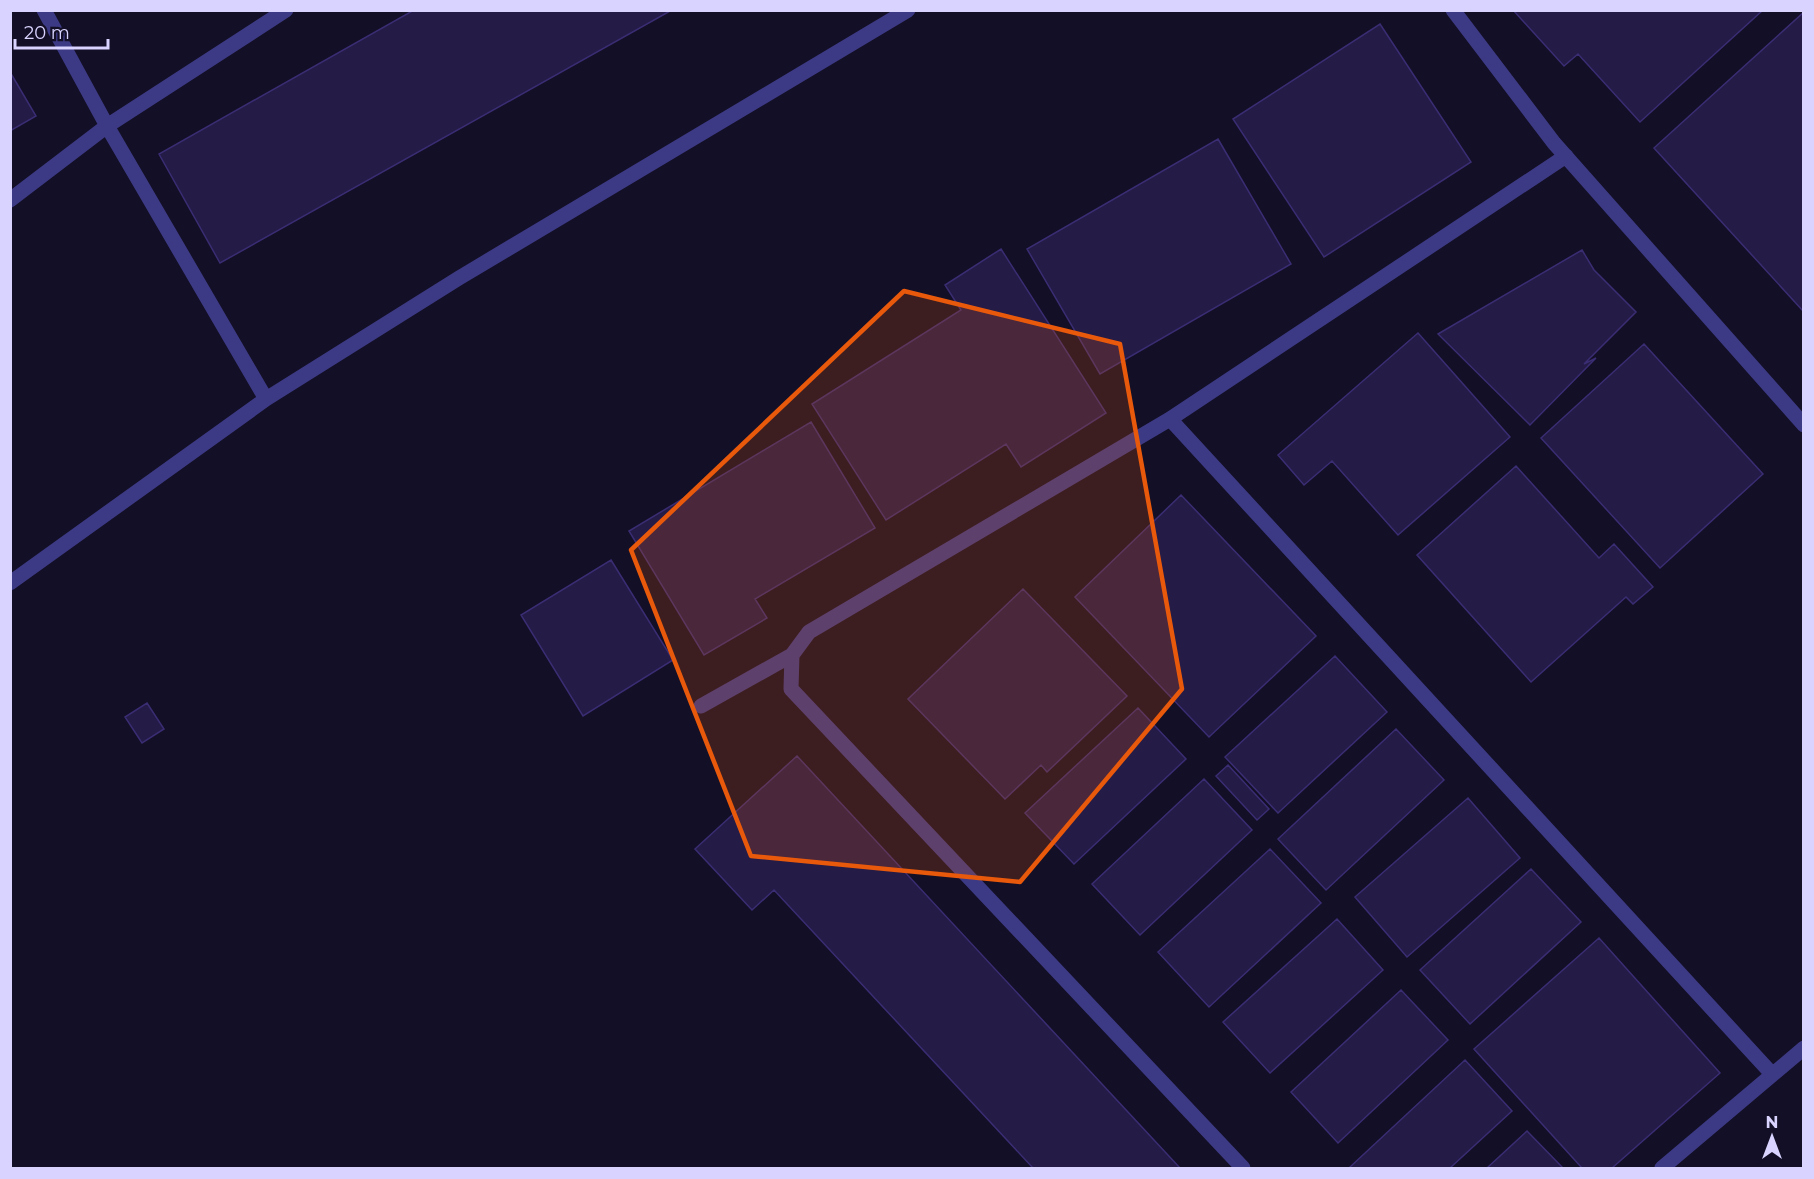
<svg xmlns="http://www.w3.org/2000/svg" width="1814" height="1179" viewBox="0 0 1814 1179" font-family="Montserrat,sans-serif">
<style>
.building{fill:#241b47;stroke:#3b2d73;stroke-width:1.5}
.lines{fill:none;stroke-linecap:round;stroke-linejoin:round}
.street{stroke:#3d3a85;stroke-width:15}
.marked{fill:#e8590c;fill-opacity:0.2;stroke:#e8590c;stroke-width:4.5;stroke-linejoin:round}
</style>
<rect width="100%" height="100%" fill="#130f26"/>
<path class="building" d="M414,10h258l-452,253 -61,-109z
M1513,10h250l-123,112 -62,-68 -14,12z
M1804,12v300l-150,-164z
M1380,24l91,138 -147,95 -91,-138z
M10,72l26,44 -26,15z
M1218,139l73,125 -191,110 -73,-125z
M1001,249l105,164 -85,54 -15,-23 -120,76 -74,-116 149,-94 -16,-25z
M1582,250l12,20 42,42 -52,52 12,-6 -66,67 -92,-91z
M1418,333l92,104 -112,98 -66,-74 -28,24 -26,-30z
M1644,344l119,130 -103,94 -119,-130z
M811,422l64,106 -120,71 12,19 -63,37 -75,-124z
M1516,466l83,92 15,-14 39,43 -20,17 -7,-7 -95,85 -114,-127z
M1181,495l135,141 -107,101 -134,-140z
M611,560l62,100 -90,56 -62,-101z
M1023,589l104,107 -80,76 -6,-7 -36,34 -97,-100z
M1335,656l52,56 -109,101 -53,-56z
M147,703l17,26 -22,14 -17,-26z
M1138,708l48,51 -112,105 -49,-51z
M1396,729l48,51 -118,110 -48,-51z
M797,756l383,412h-147l-259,-278 -22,20 -57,-61z
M1228,765l41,44 -12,11 -41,-44z
M1204,779l48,51 -112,105 -48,-51z
M1468,798l52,60 -113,99 -52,-60z
M1270,849l51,54 -112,104 -51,-55z
M1531,869l50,53 -111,102 -50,-54z
M1337,919l46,51 -113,103 -47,-51z
M1599,938l121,135 -108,95h-30l-108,-119z
M1401,990l47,50 -110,103 -47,-51z
M1465,1060l47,51 -62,57h-98l-2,-1z
M1527,1131l36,37h-76z"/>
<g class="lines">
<path class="street" d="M44,10l63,116 159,273
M1453,10l101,133 250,282
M10,200l97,-74 179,-116
M1170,419l602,655
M10,583l256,-184 193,-121 449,-268
M701,706l91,-51
M1243,1168l-452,-479 1,-34 17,-23 361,-213 396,-263
M1662,1168l142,-120"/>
</g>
<path class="marked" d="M904,291l216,53 62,345 -162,193 -269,-26 -120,-306z"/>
<rect width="1814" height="1179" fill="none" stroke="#d9d4ff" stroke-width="24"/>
<g transform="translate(1772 1137)" stroke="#130f26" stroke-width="4.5" paint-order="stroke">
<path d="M0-4.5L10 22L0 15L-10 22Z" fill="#d9d4ff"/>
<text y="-9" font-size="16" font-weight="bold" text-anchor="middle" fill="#d9d4ff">N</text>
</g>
<path d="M15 39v9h93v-9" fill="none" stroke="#d9d4ff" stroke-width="3"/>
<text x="24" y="39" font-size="18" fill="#d9d4ff" stroke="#130f26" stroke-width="4.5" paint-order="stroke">20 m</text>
</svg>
